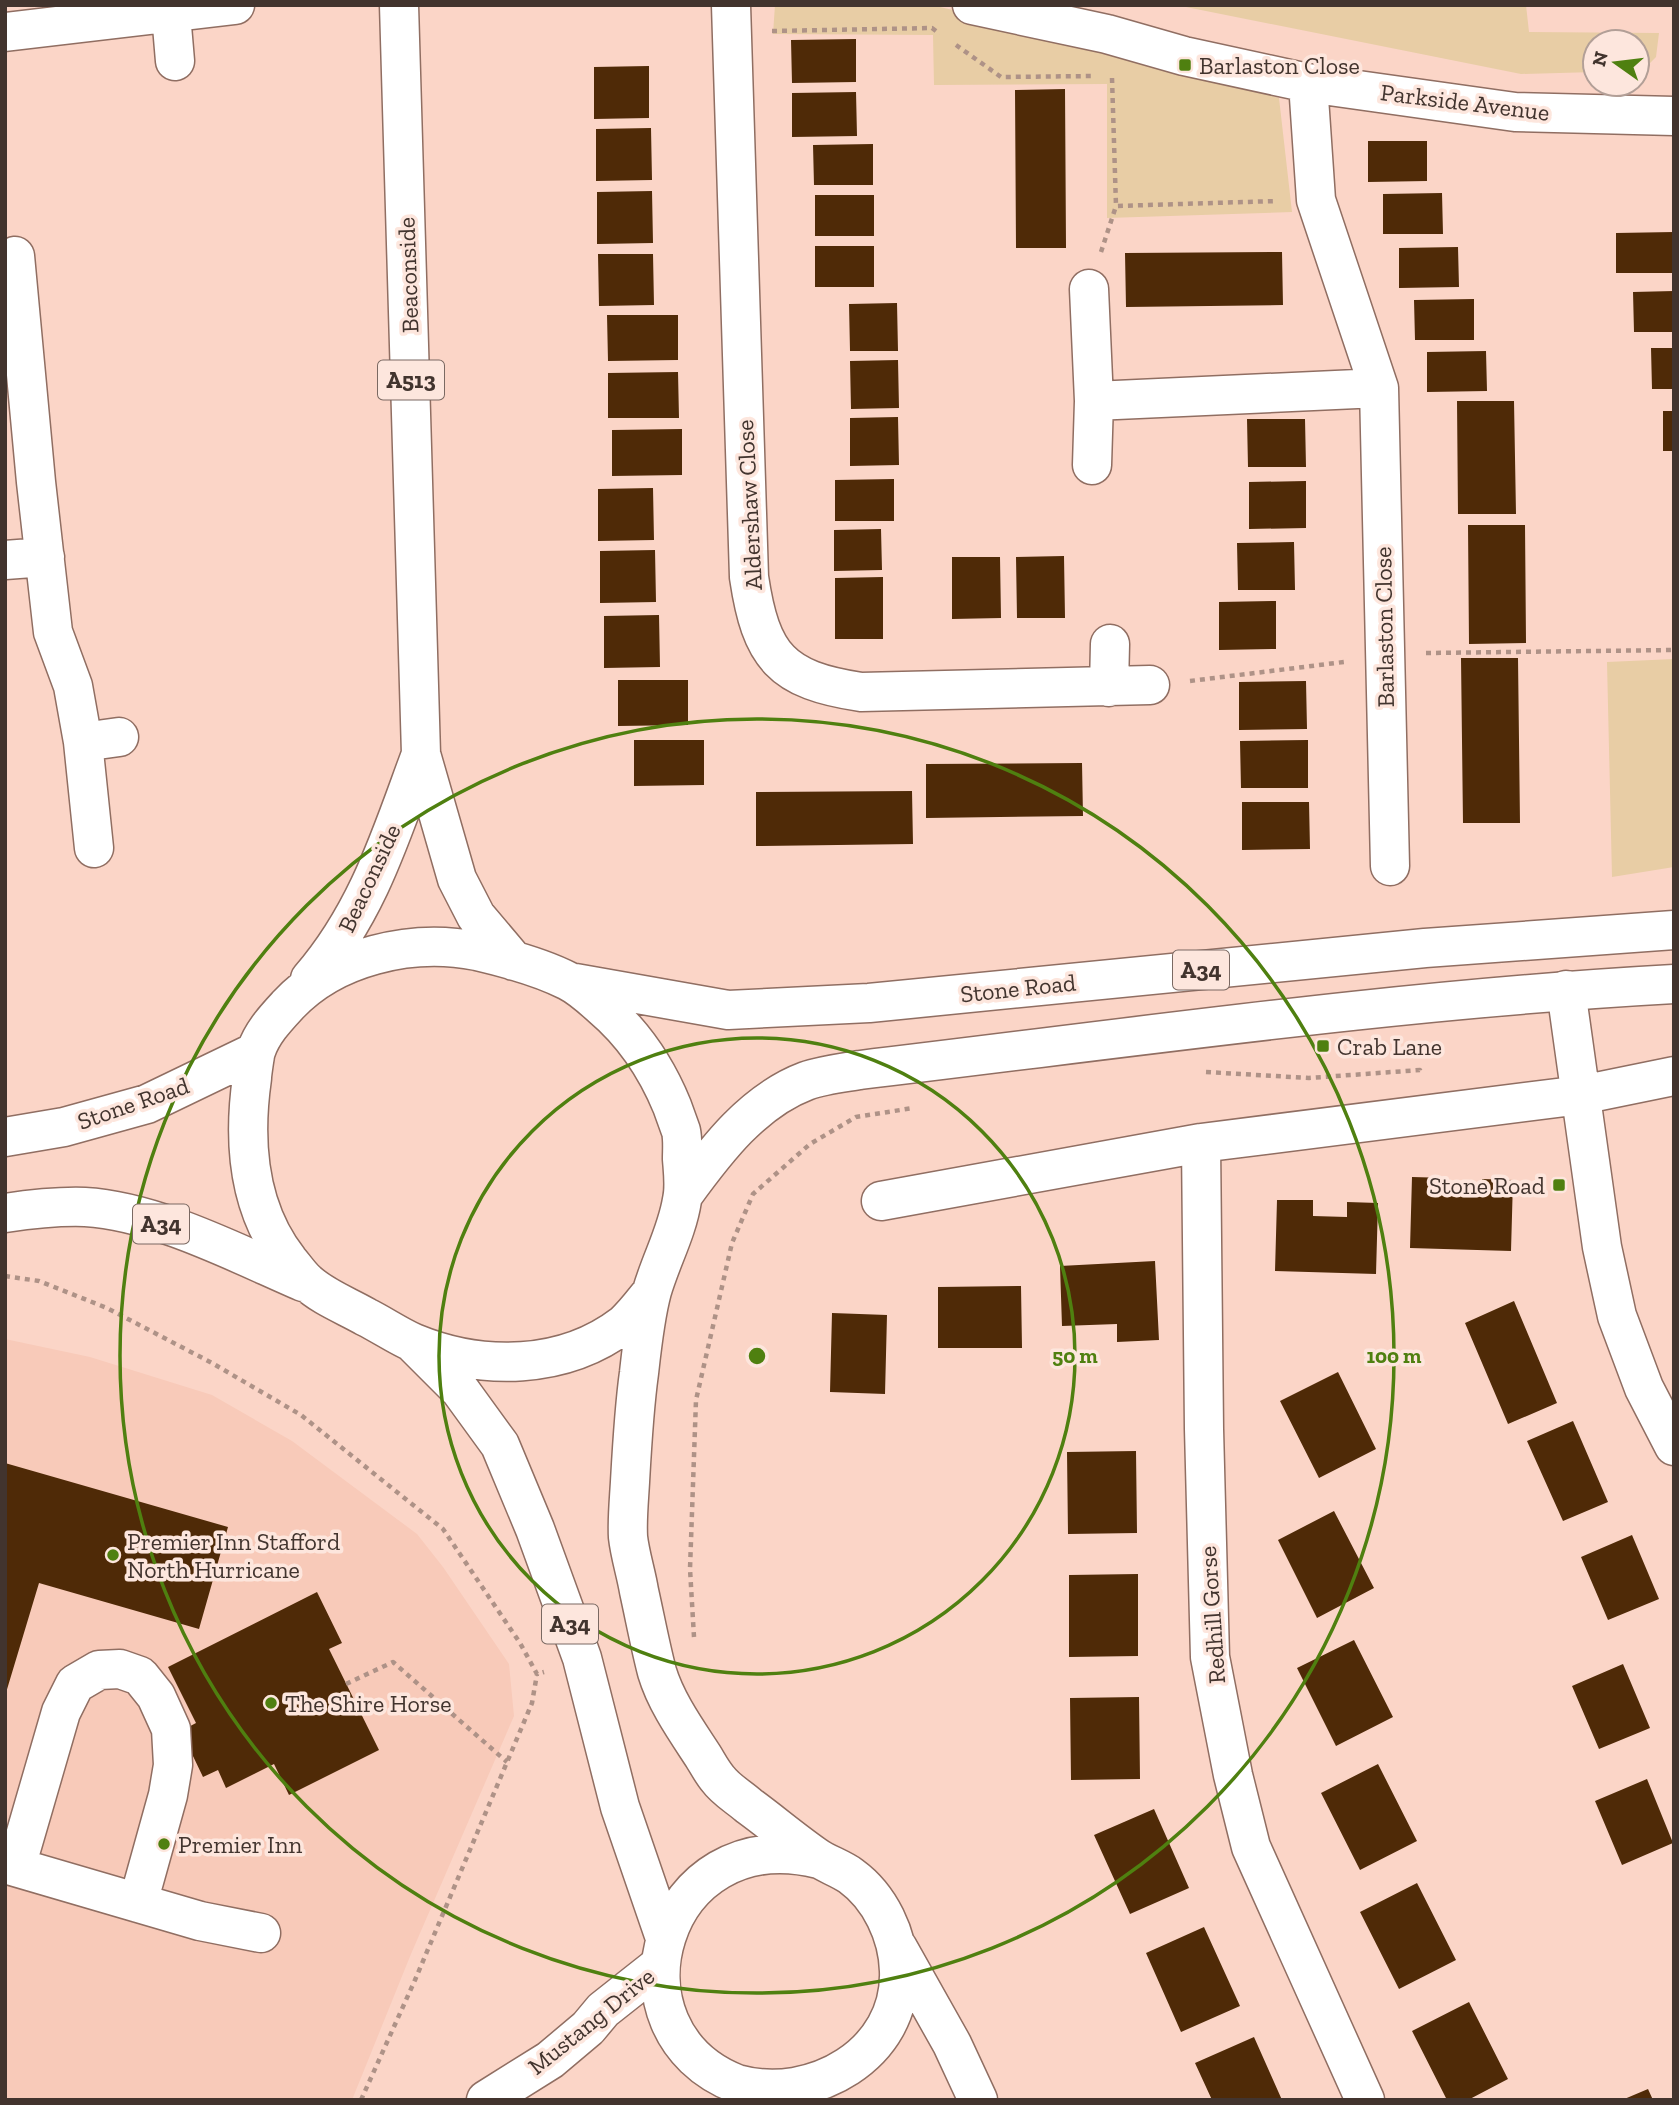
<svg xmlns="http://www.w3.org/2000/svg" width="1679" height="2105" viewBox="0 0 1679 2105" font-family="'Zilla Slab',serif">
<style>
.built{fill:#f8cab9}
.green{fill:#e8cda5}
.building{fill:#4f2a07}
.lines{fill:none;stroke-linecap:round;stroke-linejoin:round}
.minor-casing{stroke:#906e62;stroke-width:41}
.highway-casing{stroke:#906e62;stroke-width:41}
.path{stroke:#ae9287;stroke-width:4.5;stroke-dasharray:5 5;stroke-linecap:butt}
.minor{stroke:#fff;stroke-width:38}
.highway{stroke:#fff;stroke-width:38}
.ring{fill:none;stroke:#4f8010;stroke-width:3.5}
.poi-dot{fill:#4f8010;stroke:#fde6dd;stroke-width:2.5}
.labels{text-anchor:middle;dominant-baseline:central;stroke-width:7;stroke-linejoin:round;paint-order:stroke}
.shield{fill:#fde6dd;stroke:#7a6962;stroke-width:2}
.shield-label{font-size:23px;font-weight:bold;fill:#42342e}
.poi-label{font-size:24px;fill:#42342e;stroke:#fde6dd;text-anchor:start}
.street-label{font-size:24px;fill:#42342e;stroke:#fde6dd}
.centre{fill:#4f8010;stroke:#fde6dd;stroke-width:3.5}
.ring-label{font-size:21px;text-anchor:middle;font-weight:bold;fill:#4f8010;stroke:#fde6dd;stroke-width:7;stroke-linejoin:round;paint-order:stroke}
</style>
<rect width="100%" height="100%" fill="#fbd5c7"/>
<path class="built" d="M5,1339l85,18 122,38 80,46 125,93 26,33 66,97 5,52 -103,238 -59,146h-347z"/>
<path class="green" d="M775,5h156l171,39 177,54 13,114 -185,6v-134l-173,1 -1,-50 -160,-1z
M1176,5h350l3,27 130,1 -3,24 -14,14h-5v-29h-42v30l-74,2z
M1674,659v208l-62,10 -5,-215z"/>
<path class="building" d="M856,39v43l-64,1 -1,-43z
M649,66v52l-55,1v-52z
M1065,89l1,159h-50l-1,-158z
M856,92l1,44 -65,1v-44z
M651,128l1,52 -56,1v-52z
M1368,141h59v40l-59,1z
M873,144v41h-59l-1,-40z
M652,191l1,52 -56,1v-52z
M1442,193l1,41h-60v-40z
M815,195h59v41h-59z
M1674,232v41h-58v-40z
M815,246h59v41h-59z
M1458,247l1,40 -60,1v-40z
M1282,252l1,53 -157,2 -1,-54z
M598,254h55l1,51 -55,1z
M1674,291v41h-40l-1,-40z
M1474,299v41h-59l-1,-40z
M897,303l1,48h-48l-1,-47z
M607,315h71v45l-70,1z
M1651,348h23v41h-22z
M1486,351l1,40 -60,1v-40z
M898,360l1,48 -48,1 -1,-48z
M678,372l1,46h-71v-45z
M1457,401h57l2,113h-58z
M1663,411h11v40h-11z
M898,417l1,48 -49,1v-48z
M1247,419h58l1,48h-58z
M682,429v46l-70,1v-46z
M894,479v42h-59v-41z
M1306,481v47l-57,1v-47z
M653,488l1,52 -56,1v-52z
M1468,525h57l1,118 -57,1z
M881,529l1,41 -48,1v-41z
M1294,542l1,48h-57l-1,-47z
M655,550l1,52 -56,1v-52z
M1064,556l1,62h-48l-1,-61z
M952,557h48l1,61 -49,1z
M883,577v62h-48v-61z
M1276,601v48l-57,1v-48z
M659,615l1,52 -56,1v-52z
M1461,658h57l2,165h-57z
M618,680h70v45l-70,1z
M1306,681l1,48 -68,1v-48z
M634,740h70v45l-70,1z
M1308,740v48h-67l-1,-47z
M1082,763l1,53 -157,2v-54z
M912,791l1,53 -157,2v-54z
M1242,802h67l1,47 -68,1z
M1412,1177l36,1v16l34,1v-16l31,1 -2,71 -101,-3z
M1277,1200h36v16l34,1v-15l31,1 -2,71 -101,-3z
M1155,1261l4,79 -42,2v-18l-55,2 -2,-60z
M1021,1286l1,62h-84v-61z
M1514,1301l43,102 -49,21 -43,-101z
M832,1313l55,2 -2,79 -55,-2z
M1338,1372l38,77 -57,29 -39,-77z
M1573,1421l35,81 -45,19 -36,-80z
M1136,1451l1,82 -69,1 -1,-82z
M5,1463l223,64 -29,102 -160,-46 -34,113z
M1334,1511l40,77 -57,30 -39,-78z
M1632,1535l27,64 -51,21 -27,-63z
M1138,1574v82l-69,1v-82z
M317,1592l25,51 -13,6 50,101 -90,45 -15,-31 -48,24 -8,-18 -15,7 -22,-46 15,-8 -28,-56z
M1354,1640l39,77 -57,29 -39,-78z
M1623,1664l27,64 -51,21 -27,-63z
M1139,1697l1,82 -69,1 -1,-82z
M1378,1764l39,77 -57,29 -39,-77z
M1647,1779l26,64 -51,22 -27,-64z
M1154,1809l35,79 -59,26 -36,-79z
M1417,1883l39,77 -57,29 -39,-77z
M1204,1927l36,79 -59,26 -35,-79z
M1469,2002l39,77 -40,21h-21l-35,-69z
M1254,2037l28,63h-70l-17,-37z
M1648,2089l5,11h-31z"/>
<g class="lines">
<g class="minor-casing">
<path id="minor" d="M731,5l18,572c12,80 32,103 112,115l289,-7
M972,5l135,29 77,22 124,27 207,29 159,4
M171,14l4,47
M5,32l230,-27
M1308,83l8,117 63,188 11,478
M15,256l21,226 17,150 20,54 10,56 11,106
M1089,289l5,112 -2,64
M1094,401l285,-13
M5,560l40,-3
M1109,687l1,-43
M83,742l36,-5
M1566,990l36,257 15,69 27,72 30,58
M1201,1143l3,286 6,228 23,118 18,72 114,253
M881,1201l320,-58 380,-48 93,-19
M5,1864l195,57 61,12
M16,1867l45,-155 14,-28 24,-14 21,-1 20,7 16,20 15,33 2,36 -5,30 -30,108
M486,2100l64,-40 38,-32 15,-18 57,-45"/>
</g>
<g class="highway-casing">
<path id="highway" d="M399,5l22,749 36,125 19,37 38,45
M310,979c58,-67 81,-144 111,-225
M575,983l153,27 141,-7 556,-55 249,-18
M5,1137l59,-10 83,-23 108,-52
M684,1194c32,-44 69,-93 122,-113 17,-6 36,-8 54,-11 270,-32 541,-71 814,-86
M5,1213c27,-4 53,-7 80,-6 71,4 153,47 218,75
M651,1293c-9,11 -17,22 -27,31 -60,46 -142,47 -210,19 -16,-7 -32,-18 -48,-26 -19,-11 -43,-20 -59,-35 -7,-6 -12,-14 -18,-21 -41,-52 -46,-120 -37,-183 0,-3 3,-25 4,-27 6,-18 19,-32 31,-45 46,-50 124,-68 190,-55 30,7 64,16 91,30 12,6 23,16 33,25 32,27 55,61 71,100 1,3 8,22 9,25 2,9 1,19 1,28 1,13 3,28 0,41 -5,32 -21,60 -30,91 -7,26 -10,55 -13,82 -5,36 -7,73 -9,109 -1,18 -3,37 -2,55 2,18 8,36 11,54 6,27 11,54 18,81 9,30 29,58 46,84 5,8 9,16 15,23 8,11 21,18 31,27 22,16 43,34 66,50 11,8 25,12 36,20 29,21 47,59 48,95 3,83 -86,134 -162,113 -137,-53 -78,-265 82,-225
M415,1345l45,45 40,55 35,84 47,129 38,149 45,131
M898,1948l54,96 26,56"/>
</g>
<path class="path" d="M772,31l160,-3 8,6
M956,45l45,32 93,-1
M1112,78l4,128 161,-5
M1101,252l15,-46
M1426,653l248,-3
M1190,681l154,-19
M1206,1072l103,6 111,-8 1,4
M5,1276l34,5 68,27 105,55 89,52 142,114 77,114 17,31 7,-2
M694,1637l-4,-68 6,-169 36,-157 21,-49 57,-50 46,-27 57,-9
M346,1684l47,-22 114,100
M361,2100l54,-120 117,-277 5,-29"/>
<use href="#minor" class="minor"/>
<use href="#highway" class="highway"/>
</g>
<g class="ring">
<circle cx="757" cy="1356" r="318"/>
<circle cx="757" cy="1356" r="637"/>
</g>
<g class="poi-dot">
<rect x="1178" y="58" width="14" height="14" rx="3.5"/>
<rect x="1316" y="1039" width="14" height="14" rx="3.5"/>
<rect x="1552" y="1178" width="14" height="14" rx="3.5"/>
<circle cx="113" cy="1555" r="7"/>
<circle cx="271" cy="1703" r="7"/>
<circle cx="164" cy="1844" r="7"/>
</g>
<g class="labels">
<g class="shield">
<rect x="378" y="360.5" width="66" height="39" rx="5"/>
<rect x="1173" y="950.5" width="56" height="39" rx="5"/>
<rect x="133" y="1204.5" width="56" height="39" rx="5"/>
<rect x="542" y="1604.5" width="56" height="39" rx="5"/>
</g>
<g class="shield-label">
<text x="411" y="380">A513</text>
<text x="1201" y="970">A34</text>
<text x="161" y="1224">A34</text>
<text x="570" y="1624">A34</text>
</g>
<g class="poi-label">
<text x="1199" y="65">Barlaston Close</text>
<text x="1337" y="1046">Crab Lane</text>
<text x="1545" y="1185" text-anchor="end">Stone Road</text>
<text x="127" y="1541">Premier Inn Stafford<tspan x="127" dy="28">North Hurricane</tspan></text>
<text x="285" y="1703">The Shire Horse</text>
<text x="178" y="1844">Premier Inn</text>
</g>
<g class="street-label">
<text transform="translate(1465 102) rotate(7)">Parkside Avenue</text>
<text transform="translate(408 275) rotate(-92)">Beaconside</text>
<text transform="translate(749 505) rotate(-93)">Aldershaw Close</text>
<text transform="translate(1384 627) rotate(-91)">Barlaston Close</text>
<text transform="translate(369 878) rotate(-65)">Beaconside</text>
<text transform="translate(1018 988) rotate(-6)">Stone Road</text>
<text transform="translate(133 1103) rotate(-19)">Stone Road</text>
<text transform="translate(1212 1615) rotate(-94)">Redhill Gorse</text>
<text transform="translate(591 2021) rotate(-39)">Mustang Drive</text>
</g>
</g>
<circle cx="757" cy="1356" r="10" class="centre"/>
<g class="ring-label">
<text x="1075" y="1363">50 m</text>
<text x="1394" y="1363">100 m</text>
</g>
<rect width="1679" height="2105" fill="none" stroke="#42342e" stroke-width="14"/>
<g transform="translate(1616 63) rotate(284)"><circle r="33" fill="#fde6dd" stroke="#b29f97" stroke-width="2"/>
<path d="M0-5L12 26L0 18L-12 26Z" fill="#4f8010"/>
<text y="-10" font-size="19" font-weight="bold" text-anchor="middle" fill="#42342e">N</text>
</g>
</svg>
